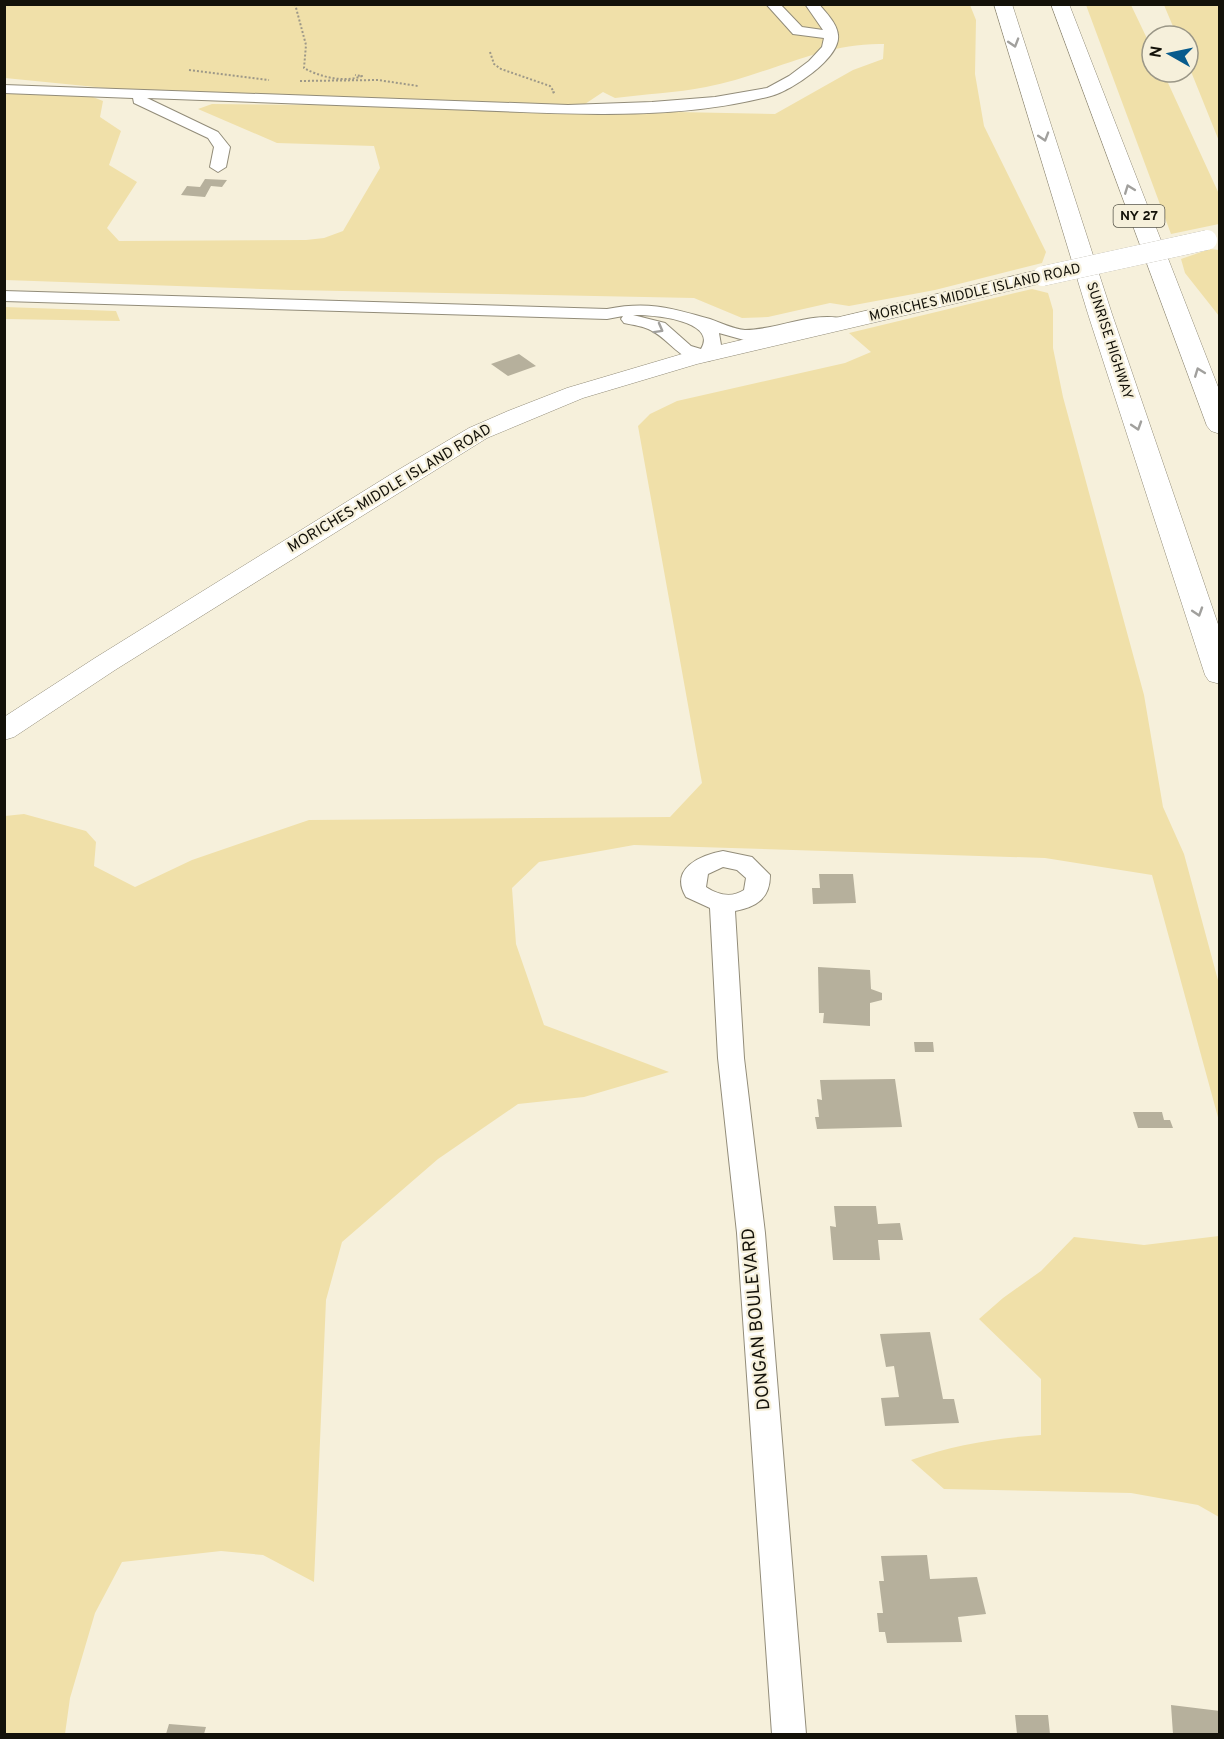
<svg xmlns="http://www.w3.org/2000/svg" width="1224" height="1739" viewBox="0 0 1224 1739" font-family="Overpass,sans-serif">
<style>
.green{fill:#f0e0a9;fill-rule:evenodd}
.building{fill:#b6b09c}
.lines{fill:none;stroke-linecap:round;stroke-linejoin:round}
.minor-casing{stroke:#928c79;stroke-width:2}
.major-casing{stroke:#928c79;stroke-width:1}
.highway-casing{stroke:#928c79;stroke-width:1}
.path{stroke:#9d9888;stroke-width:2;stroke-dasharray:2 2;stroke-linecap:butt}
.minor{fill:#fff;fill-rule:evenodd}
.major{fill:#fff;fill-rule:evenodd}
.highway{fill:#fff;fill-rule:evenodd}
.major-bridge-casing{stroke:#928c79;stroke-width:20;stroke-linecap:butt}
.major-bridge{stroke:#fff;stroke-width:20}
.oneway{stroke:#a1a09d}
.labels{text-anchor:middle;dominant-baseline:central;stroke-width:4.5;stroke-linejoin:round;paint-order:stroke}
.shield{fill:#f6f0db;stroke:#575448;stroke-width:1.5}
.shield-label{font-size:14px;font-weight:bold;fill:#131109}
.far-street-label{font-size:14px;fill:#131109;stroke:#f6f0db}
.street-label{font-size:15px;fill:#131109;stroke:#f6f0db}
.near-street-label{font-size:18px;fill:#131109;stroke:#f6f0db}
</style>
<rect width="100%" height="100%" fill="#f6f0db"/>
<path class="green" d="M5,4l965,1 6,15 -1,54 9,52 62,126 -4,11 -107,27 -86,16 -19,-3 -62,14 -26,1 -48,-20 -403,-8 -286,-10v-188l88,5 10,4 -3,16 21,14 -12,34 28,17 -30,46 12,13 187,-1 18,-2 19,-7 37,-63 -6,-22 -97,-3 -79,-34 14,-5 109,1 -145,-10 -171,-17zM884,44l-1,15 -30,11 -78,44 -199,-4 27,-18 12,6c30,-4 61,-5 91,-11 60,-11 116,-45 178,-43z
M1086,5h45l21,44v23h11l56,122v30l-48,10z
M1164,5h55v136l-31,-77v-28h-11z
M1210,249l9,1v66l-34,-43 -4,-14z
M1032,289l16,4 5,17v38l10,49 81,298 19,112 21,47 35,130v137l-67,-246 -107,-17 -411,-13 -95,17 -27,26 4,56 28,81 125,47 -85,25 -66,7 -80,55 -96,83 -16,58 -12,282 -51,-27 -42,-4 -99,11 -27,51 -25,85 -5,36h-60v-918l19,-2 62,17 10,11 -2,24 41,21 57,-27 117,-40 361,-3 32,-34 -64,-357 12,-12 27,-13 168,-38 26,-11 -22,-19z
M5,307l111,4 4,10 -115,-2z
M1219,1236v281l-21,-12 -67,-12 -187,-4 -33,-29c42,-15 85,-22 130,-25v-56l-62,-60 24,-21 38,-27 33,-34 70,8z"/>
<path class="building" d="M205,179l22,1 -5,7 -11,-1 -6,11 -24,-2 6,-9 13,1z
M519,354l17,12 -28,10 -17,-12z
M819,874h34l3,29 -43,1 -1,-16h8z
M818,967l52,3 1,19 11,4v7l-12,3v23l-47,-3 1,-10h-5z
M914,1042h19l1,10h-19z
M895,1079l7,48 -85,2 -2,-12h4l-2,-18 5,1 -2,-20z
M1133,1112h29l2,8h6l3,8h-35z
M834,1206h42l2,18 22,-1 3,17h-25l2,20h-47l-3,-34 6,1z
M930,1332l13,67h11l5,24 -74,3 -4,-28 18,-1 -5,-31 -8,1 -6,-33z
M927,1555l3,24 47,-2 9,37 -28,3 4,25 -75,1 -2,-11h-6l-2,-19h6l-4,-32h5l-3,-25z
M1171,1705l49,6v23h-47z
M1015,1715h33l2,19h-33z
M169,1724l37,3 -2,7h-38z"/>
<g class="lines">
<g class="minor-casing">
<path id="minor" d="M766,4h14l22,23 21,3 -18,-26h14c7,9 18,19 19,31 3,23 -47,56 -67,61 -95,25 -200,18 -298,14 -108,-4 -217,-8 -326,-12l71,34 12,15 -4,20 -8,5 -8,-5 4,-20 -6,-9 -74,-35 -1,-5 -129,-5v-8l564,20 84,-3 63,-5 52,-9 22,-12 20,-15 13,-14 2,-9 -31,-4z
M4,291l603,18c42,-8 63,-1 103,10 11,4 24,10 35,11 32,0 67,-19 100,-11l3,4 -3,4 -42,3 -59,10 -25,-7 2,12 -10,15c-28,7 -39,-19 -59,-29 -8,-5 -19,-6 -28,-8l-3,-4 2,-3 -16,3 -603,-18zM633,315c16,-1 86,5 68,34l-10,-3 -26,-23z
M723,851l29,6 18,18c0,24 -14,32 -35,36l9,147 21,175 41,501h-34l-35,-501 -19,-175 -8,-150 -24,-11c-17,-28 14,-42 37,-46zM723,867l14,3 9,8 -2,12c-12,8 -26,5 -38,-3l2,-13z"/>
</g>
<g class="major-casing">
<path id="major" d="M1043,269l8,2 3,5 -3,5 -354,83 -114,34 -96,40 -372,232 -101,67 -10,3v-23l91,-59 298,-185 76,-45 39,-17 59,-23 115,-34z"/>
</g>
<g class="highway-casing">
<path id="highway" d="M994,4h18l100,310 108,316v54l-11,-3 -4,-6 -117,-361z
M1051,4h18l151,388v42l-9,-3 -4,-5z"/>
</g>
<path class="path" d="M295,4l11,41 -2,23c16,9 40,15 58,8l-7,-1
M490,52l4,12 7,5 49,17 4,6 -2,1
M189,70l80,10
M300,81l78,-1 40,6"/>
<use href="#minor" class="minor"/>
<use href="#major" class="major"/>
<use href="#highway" class="highway"/>
<g class="major-bridge-casing">
<path id="major-bridge" d="M1043,276l164,-36"/>
</g>
<use href="#major-bridge" class="major-bridge"/>
</g>
<defs><path id="oneway-chevron" d="M-2-3.5L2.5 0L-2 3.5" fill="none" stroke-width="1.6" stroke-linecap="round" stroke-linejoin="round" transform="scale(1.5)"/></defs>
<g class="oneway">
<use href="#oneway-chevron" transform="translate(1014 43) rotate(73)"/>
<use href="#oneway-chevron" transform="translate(1044 137) rotate(73)"/>
<use href="#oneway-chevron" transform="translate(1129 189) rotate(-111)"/>
<use href="#oneway-chevron" transform="translate(659 329) rotate(29)"/>
<use href="#oneway-chevron" transform="translate(1199 372) rotate(-111)"/>
<use href="#oneway-chevron" transform="translate(1137 426) rotate(72)"/>
<use href="#oneway-chevron" transform="translate(1198 612) rotate(72)"/>
</g>
<g class="labels">
<rect class="shield" x="1113.5" y="205" width="51" height="22" rx="4.5"/>
<g class="shield-label">
<text x="1139" y="216">NY 27</text>
</g>
<g class="far-street-label">
<text transform="translate(975 293) rotate(-13)">MORICHES MIDDLE ISLAND ROAD</text>
<text transform="translate(1109 341) rotate(72)">SUNRISE HIGHWAY</text>
</g>
<g class="street-label">
<text transform="translate(390 489) rotate(-31)">MORICHES-MIDDLE ISLAND ROAD</text>
</g>
<g class="near-street-label">
<text transform="translate(757 1319) rotate(-95)">DONGAN BOULEVARD</text>
</g>
</g>
<rect width="1224" height="1739" fill="none" stroke="#131109" stroke-width="12"/>
<g transform="translate(1170 54) rotate(279)"><circle r="28" fill="#f6f0db" stroke="#9b9787" stroke-width="1.5"/>
<path d="M0-4.5L10 22L0 15L-10 22Z" fill="#075b8d"/>
<text y="-9" font-size="16" font-weight="bold" text-anchor="middle" fill="#131109">N</text>
</g>
</svg>
